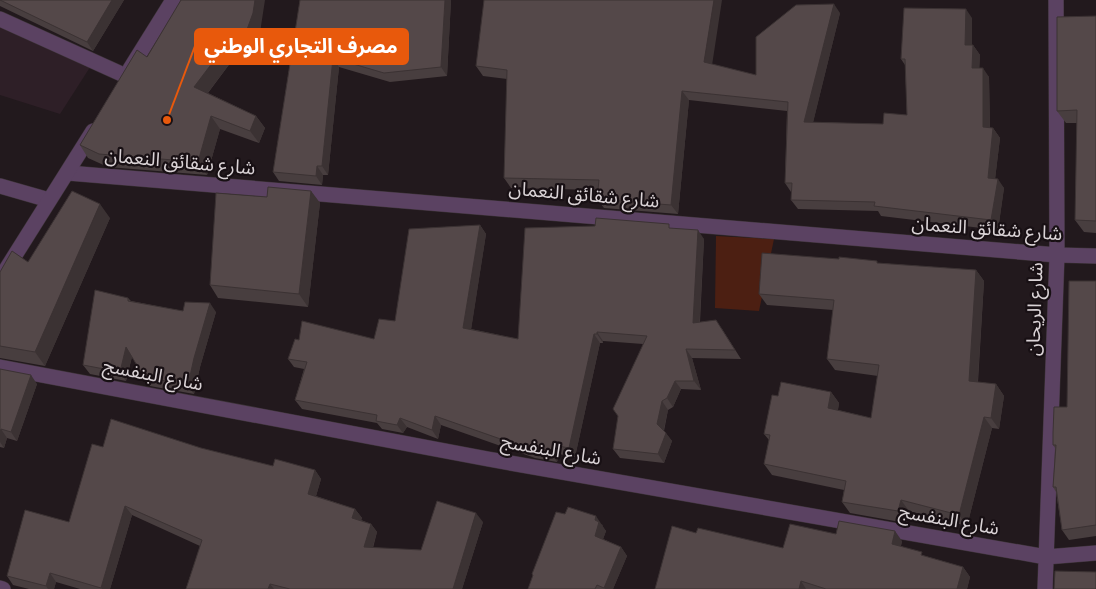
<svg xmlns="http://www.w3.org/2000/svg" width="1096" height="589" viewBox="0 0 1096 589" font-family="Signika,'Noto Sans Arabic',sans-serif">
<style>
.built{fill:#2e1f27}
.green{fill:#4c1f12}
.lines{fill:none;stroke-linecap:round;stroke-linejoin:round}
.minor-casing{stroke:#3c3337;stroke-width:16}
.tertiary-casing{stroke:#3c3337;stroke-width:16}
.minor{stroke:#5b4262;stroke-width:15}
.tertiary{stroke:#5b4262;stroke-width:15}
.wall{fill:#483e3f}
.shaded-wall{fill:#3b3233}
.building{fill:#544849;stroke:#3b3233}
.labels{text-anchor:middle;dominant-baseline:central;stroke-width:4.5;stroke-linejoin:round;paint-order:stroke}
.street-label{font-size:19px;fill:#dad3d6;stroke:#181014}
.leader{fill:none;stroke:#e8590c;stroke-width:2}
.callout-dot{fill:#e8590c;stroke:#181014;stroke-width:2}
.callout{fill:#e8590c;stroke:#e8590c;stroke-width:2}
.callout-label{font-size:20px;text-anchor:middle;font-weight:bold;fill:#fff}
</style>
<rect width="100%" height="100%" fill="#22191d"/>
<path class="built" d="M0,25l94,36 -34,53 -60,-19z"/>
<path class="green" d="M716,236l58,3 -15,72 -44,-3z"/>
<g class="lines">
<g class="minor-casing">
<path id="minor" d="M0,19l126,57
M68,173l989,82 39,1
M0,186l49,14
M0,367l488,92 558,98 50,-4
M0,588l3,1
M1045,589l12,-334 -1,-255"/>
</g>
<g class="tertiary-casing">
<path id="tertiary" d="M130,69l43,-69
M0,279l93,-148"/>
</g>
<use href="#minor" class="minor"/>
<use href="#tertiary" class="tertiary"/>
</g>
<path class="wall" d="M0,0h124l-31,51 -93,-45z
M300,0h151l-4,76 -57,6 -51,-15 -11,108h-5l-1,10 -43,-4 -6,-9z
M840,13l-27,109 70,2 24,-9 -2,-50 -4,-6 71,-41v27h1l7,10 -1,13 10,9 1,51h3l7,10 -5,41 9,9 -6,42 -117,-14 -3,-5 -80,-2 -7,-9v-8l-6,-9 2,-72 -98,-11 -11,114 -74,-6 -7,-9 1,-9 -87,-2 -7,-10 3,-99 -24,-3 -7,-10 236,-2 44,11z
M1096,16v217l-12,-1 -9,-12 2,-97h-11l-9,-12z
M261,26l-11,33 -16,-1 -26,35 48,23 9,12 -6,15 -39,-14 -13,46 -99,-8 -20,-9 -8,-13 67,-88z
M311,191l9,12 -12,104 -90,-9 -8,-13z
M110,218l-65,148 -45,-8v-86l28,-10z
M480,225l6,9 -15,95 47,10 155,-110 31,10 -4,83 22,7 19,30 -49,-1 9,32 -20,-1 -8,18 -5,3 -4,21 8,10 -8,22 -44,-5 -7,-9 30,-105 -40,-3v2h-3l-25,114 -16,-3 -2,8 -22,-4 -94,-33 -3,14 -31,-12 -4,6 -21,-4 -5,-6 -75,-14 -7,-9 9,-31 -10,-2 -6,-8 11,-19 75,-1 21,-18z
M878,263l98,7 8,11 -6,101 18,2 8,12 -5,33 -7,-1 -25,98 -58,-15 -3,12 -56,-10 -8,-11 2,-12 -72,-15 -8,-11 5,-24 -5,-6 14,-38 53,-4 8,11 -1,7 33,8 7,-42 -43,-6 -8,-11 6,-49 -66,-5 -8,-11z
M1096,281v255l-27,4 -7,-10 -6,-38 -3,-5 2,-39 -2,-3 14,-38z
M128,298l3,3 52,10 33,1 -16,55 -6,27 -44,-8 -18,-29 -6,24 -36,-7 -7,-9z
M0,369l37,15 -20,57 -10,-3 -3,10 -4,-1z
M103,447l98,1 72,18 42,4 6,9 -5,17 39,13 7,9 -1,2 10,4 6,8 -4,16 48,2 62,-28 -21,67h-276l14,-43 -68,-31 -22,74h-30l-24,-7 -2,7h-25l-16,-4 -6,-9 62,-54z
M565,514l38,11 -1,1 4,5 -3,8 18,8 6,9 -14,33h-85l5,-13 -1,-2z
M696,533l87,15 53,-14 66,7 -1,5 24,10 38,11 7,10 -3,12h-312z"/>
<path class="shaded-wall" d="M112,0h12l-31,51 -6,-9z
M255,0h10l-4,26 -11,33 -9,-13z
M445,0h6l-4,76 -6,-9z
M714,0h8l-11,72 -7,-10z
M834,4l6,9 -29,118 -7,-9z
M966,9l6,9v37l-7,-10z
M973,45l7,10 -1,23 -7,-10z
M225,46l9,12 -31,41 -9,-12z
M333,58l6,9 -11,108 -6,-9z
M983,68l6,9 1,59 -7,-9z
M682,91l7,9 -11,114 -7,-9z
M211,116l9,13 -13,46 -9,-13z
M256,116l9,12 -6,15 -9,-12z
M993,128l7,10 -6,50 -6,-10z
M317,166l6,9 -1,10 -6,-9z
M998,179l6,9 -6,42 -7,-10z
M311,191l9,12 -12,104 -9,-13z
M100,204l10,14 -65,148 -10,-14z
M480,225l6,9 -16,103 -7,-9z
M698,230l6,9 -5,93 -6,-9z
M976,270l8,11 -7,111 -8,-11z
M210,303l6,9 -16,55 -6,27 -6,-9 6,-27z
M597,332l6,9v2l-6,-9z
M594,334l6,9 -25,114 -6,-9z
M126,347l6,9 -6,25 -6,-9z
M686,349l6,9 9,32 -7,-9z
M31,375l6,9 -20,57 -6,-9z
M675,381l6,8 -8,18 -6,-9z
M996,384l8,12 -5,33 -8,-11z
M831,392l8,11 -3,17 -8,-12z
M662,401l6,9 -5,23 -6,-9z
M435,416l6,9 -3,14 -6,-9z
M984,417l8,11 -25,98 -8,-11z
M400,418l7,9 -4,6 -6,-8z
M1,429l6,9 -3,10 -4,-6v-10z
M666,433l6,8 -8,22 -6,-9z
M553,445l6,9 -2,8 -6,-9z
M315,470l6,9 -7,24 -6,-9z
M901,500l8,11 -3,12 -8,-12z
M125,506l7,9 -22,74h-8l-1,-1z
M355,509l7,9 -3,9 -7,-9z
M476,513l7,9 -21,67h-9z
M596,516l10,15 -5,14 -6,-9v-16z
M371,524l6,8 -7,24 -6,-9z
M895,531l7,10 -3,13 -7,-10z
M621,547l6,9 -14,33h-8l-1,-1z
M963,567l7,10 -3,12h-10z
M50,573l6,9 -2,7h-6l-2,-3z
M801,581l5,8h-7z
M270,584l4,5h-6z"/>
<path class="building" d="M0,0h112l-25,42z
M181,0h74l-2,13 -12,33h-16l-31,41 62,29 -6,15 -39,-15 -13,46 -99,-8 -19,-9 57,-95 10,7z
M300,0h145l-4,67 -57,6 -51,-15 -11,108h-5l-1,10 -43,-4z
M484,0h230l-10,62 52,13v-38l40,-32 38,-1 -30,118 79,2 1,-11 23,2 -2,-56h-4l3,-51 62,1 -1,36h8l-1,23h11v59l10,1 -5,50 10,1 -7,41 -117,-14 1,-4 -84,-2 1,-17h-7l3,-81 -106,-11 -11,114 -74,-6 2,-19 -95,-2 3,-108 -31,-4z
M1096,16v205l-21,-1 2,-110 -20,1v-94z
M268,187l43,4 -12,103 -89,-9 6,-92 51,4z
M72,191l28,13 -65,148 -35,-6v-74l12,-21 16,11z
M596,218l73,6v4l29,2 -5,93 23,-3 19,30 -49,-1 8,32h-19l-8,17 -5,3 -5,23 9,9 -8,21 -45,-5 5,-33 -5,-7 34,-73 -50,-4v2h-3l-25,114 -16,-3 -2,8 -22,-4 -94,-33 -3,14 -32,-12 -3,7 -21,-4 1,-6 -82,-15 12,-38 -19,-3 7,-20 4,1 3,-19 72,18 5,-20 16,2 14,-92 71,-4 -17,103 55,11 7,-111 70,-2z
M762,253l77,6v-2l38,4v2l99,7 -7,111 27,3 -5,34 -7,-1 -25,98 -58,-15 -3,11 -56,-9 4,-21 -82,-17 6,-29 -6,-1 8,-39 6,1 3,-14 50,10 -3,16 43,10 8,-53 -52,-6 7,-59 -75,-6z
M1069,281h27v244l-34,5 -6,-43h-3l3,-42h-3v-12l1,-26h13z
M95,290l33,8v3l55,10 2,-9 25,1 -16,55 -6,27 -44,-8 -18,-30 -6,25 -37,-7z
M0,369l31,6 -20,57 -10,-3 -1,3z
M111,419l90,29 72,18 2,-7 40,11 -7,24 47,15 -3,9 19,6 -7,23 57,3 16,-49 39,12 -23,76h-163l-20,-5 -2,5h-82l16,-49 -77,-34 -24,82 -51,-15 -4,13 -39,-10 18,-66 44,12 23,-78 11,3z
M568,507l28,9 -1,4 4,2 -4,14 26,11 -17,41 -7,-3 -2,4h-67l5,-14 -1,-1 24,-62 9,2z
M839,521l56,10 -3,13 30,8 -1,3 42,12 -6,22h-131l-25,-8 -2,8h-144l17,-63 24,7 2,-5 85,20 7,-24 46,10z
M1055,571l41,1v17h-42z"/>
<g class="labels">
<g class="street-label">
<text transform="translate(180 162) rotate(5)">شارع شقائق النعمان</text>
<text transform="translate(584 195) rotate(5)">شارع شقائق النعمان</text>
<text transform="translate(987 229) rotate(4)">شارع شقائق النعمان</text>
<text transform="translate(1035 309) rotate(-88)">شارع الريحان</text>
<text transform="translate(153 375) rotate(11)">شارع البنفسج</text>
<text transform="translate(551 450) rotate(10)">شارع البنفسج</text>
<text transform="translate(949 520) rotate(10)">شارع البنفسج</text>
</g>
</g>
<path class="leader" d="M167 120L195 46"/>
<circle class="callout-dot" cx="167" cy="120" r="5"/>
<rect class="callout" x="195" y="29" width="213" height="35" rx="5"/>
<g class="callout-label">
<text x="301" y="53">مصرف التجاري الوطني</text>
</g>
</svg>
